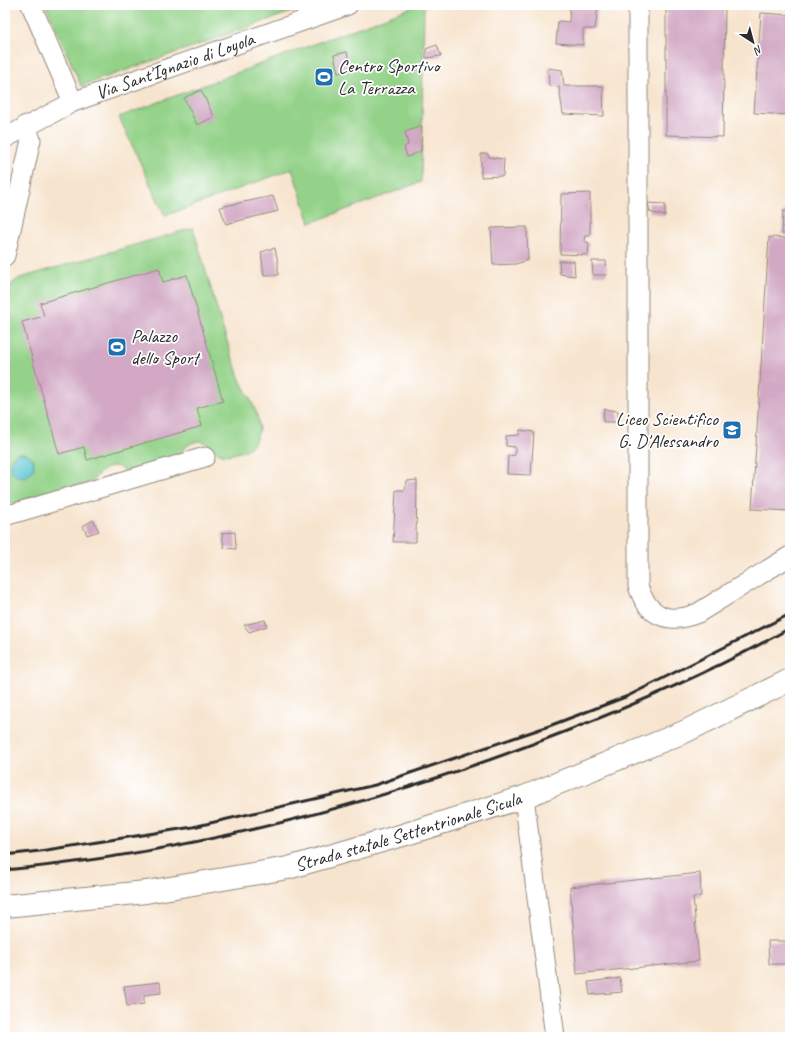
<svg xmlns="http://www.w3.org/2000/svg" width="795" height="1042" viewBox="0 0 795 1042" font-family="Caveat,sans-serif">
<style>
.green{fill:#93d288;stroke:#5f7e5a}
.water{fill:#5ac6d2;stroke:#42787e}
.building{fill:#d2a8c4}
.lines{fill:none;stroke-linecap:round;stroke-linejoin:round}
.minor-casing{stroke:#91887c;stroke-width:21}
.major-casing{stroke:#91887c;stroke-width:24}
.minor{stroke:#fff;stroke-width:19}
.major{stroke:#fff;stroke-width:22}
.rail{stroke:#2b2b2b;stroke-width:3}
.labels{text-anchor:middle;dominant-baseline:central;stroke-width:3.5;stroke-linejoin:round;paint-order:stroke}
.street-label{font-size:19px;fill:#2b2b2b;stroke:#fff}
.poi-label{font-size:19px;fill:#2b2b2b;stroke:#fff;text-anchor:start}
</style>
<rect width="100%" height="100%" fill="#fff"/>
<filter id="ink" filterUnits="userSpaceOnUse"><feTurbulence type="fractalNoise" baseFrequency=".025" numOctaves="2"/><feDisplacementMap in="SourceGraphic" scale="8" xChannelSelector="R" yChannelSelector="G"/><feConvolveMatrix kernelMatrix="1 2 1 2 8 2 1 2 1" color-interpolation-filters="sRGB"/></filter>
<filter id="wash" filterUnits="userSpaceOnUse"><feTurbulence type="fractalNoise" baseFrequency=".012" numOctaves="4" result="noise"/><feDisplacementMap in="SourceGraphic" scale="16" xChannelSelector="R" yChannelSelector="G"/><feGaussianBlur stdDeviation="0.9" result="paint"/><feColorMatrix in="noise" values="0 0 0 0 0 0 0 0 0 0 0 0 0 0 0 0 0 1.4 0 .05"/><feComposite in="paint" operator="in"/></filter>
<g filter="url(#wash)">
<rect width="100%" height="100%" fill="#f7e4ce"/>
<path class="green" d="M46,5h265l-230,81z
M418,5h6l-3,177 -111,41 -18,-54 -127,47 -46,-99z
M193,228c15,49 28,98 45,146 6,19 20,31 21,53 0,10 -6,21 -16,24 -7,2 -13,5 -21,3 -6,-2 -10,-7 -15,-10 -11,-8 -24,3 -29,13l-53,15c-11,-13 -26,-1 -33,10l-87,23v-187l5,-33 10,-7z"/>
<path class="water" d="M10 465a12 12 0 1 1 24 0a12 12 0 1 1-24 0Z"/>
<g id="blocks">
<path class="building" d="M570,5h25l3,2 -3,22h-12v16l-27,-2 2,-22 11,1z
M666,5h59l-2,132 -57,-2z
M761,13l29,2v100l-36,-2z
M437,45l4,11 -15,2v-9z
M347,52l4,18 -13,3 -4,-18z
M548,68l14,2 2,16h39l1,30 -41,-2 -4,-27 -10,-1z
M201,90l13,27 -17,8 -13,-27z
M422,126l-1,25 -14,6 -3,-10 4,-2 -3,-13z
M487,153l2,4 15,2 -1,17 -22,1v-23z
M590,193v43h-5l-1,5 5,2 -1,12 -28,-1 1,-60z
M273,196l5,15 -52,13 -6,-17z
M648,203l17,1v12l-15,-4z
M783,211h7v23h-8z
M527,227l1,33 -12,4 -23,1 -2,-37z
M769,237l21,1v273l-38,-2z
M275,248l3,15v12h-14l-3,-23z
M559,261h15l1,15 -15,-2z
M592,261h14l1,14h-14z
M159,268l4,14 24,-7 36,126 -26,7 5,18 -115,34 -3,-13 -25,7 -37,-132 22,-6 -4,-13z
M604,409l14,2v11h-15z
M520,430l14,2 -3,43 -24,-1 1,-18 7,-1v-8l-9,-1v-10l13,-1z
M417,480l-1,62h-23l3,-52h9l2,-9z
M93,520l6,11 -12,4 -4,-9z
M235,532l1,17 -12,-1 -2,-15z
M265,620l2,6 -18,6 -5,-7z
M700,873l1,23 -8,1 6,64 -122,13 -7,-87z
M768,941h22v18h-3l-1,5h-17z
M620,978l2,14 -32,3 -2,-13z
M160,982l1,11 -17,2v9l-17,2 -3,-20z"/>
</g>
</g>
<g filter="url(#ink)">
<use href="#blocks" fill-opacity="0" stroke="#91887c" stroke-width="1"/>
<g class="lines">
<g class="minor-casing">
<g id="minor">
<path d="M31,5l42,97"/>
<path d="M638,5v581c10,31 31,39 60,27l92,-57"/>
<path id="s1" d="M5,138l68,-36 275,-97"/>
<path d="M5,256l26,-116 -5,-15"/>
<path d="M5,516l200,-59"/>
<path d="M524,797l31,240"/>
</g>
</g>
<g class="major-casing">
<g id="major">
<path id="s2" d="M5,906l141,-14 142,-24 115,-33 121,-38 160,-65 106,-52"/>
</g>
</g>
<use href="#minor" class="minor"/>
<use href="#major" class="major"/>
<path class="rail" d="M5,855l35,-4 153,-24 182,-42 174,-59 79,-30 162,-82
M5,870c191,-18 380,-68 559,-138 78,-30 153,-63 226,-104"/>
</g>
</g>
<defs>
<g id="stadium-square" transform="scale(1)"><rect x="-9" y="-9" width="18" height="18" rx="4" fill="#1f6fb2" stroke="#fff"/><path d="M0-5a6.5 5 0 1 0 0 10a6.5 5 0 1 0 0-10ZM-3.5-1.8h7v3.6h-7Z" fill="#fff"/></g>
<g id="school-square" transform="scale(1)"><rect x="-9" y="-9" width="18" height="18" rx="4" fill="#1f6fb2" stroke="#fff"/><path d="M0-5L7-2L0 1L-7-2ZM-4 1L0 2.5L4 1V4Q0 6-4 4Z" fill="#fff"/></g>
</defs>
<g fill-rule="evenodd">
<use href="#stadium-square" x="324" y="77"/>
<use href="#stadium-square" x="117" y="347"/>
<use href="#school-square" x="732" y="430"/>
</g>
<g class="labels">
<g class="street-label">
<text stroke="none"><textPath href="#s1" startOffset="185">Via Sant'Ignazio di Loyola</textPath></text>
<text stroke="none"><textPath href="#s2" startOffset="411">Strada statale Settentrionale Sicula</textPath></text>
</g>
<g class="poi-label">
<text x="338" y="66">Centro Sportivo<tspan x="338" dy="22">La Terrazza</tspan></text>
<text x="131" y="336">Palazzo<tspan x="131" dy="22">dello Sport</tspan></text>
<text x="718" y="419" text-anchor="end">Liceo Scientifico<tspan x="718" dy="22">G. D'Alessandro</tspan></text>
</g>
</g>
<rect width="795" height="1042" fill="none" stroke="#fff" stroke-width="20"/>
<g transform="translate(753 42) rotate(144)" stroke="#ffffff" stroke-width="3" paint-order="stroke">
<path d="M0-3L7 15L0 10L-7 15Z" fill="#2b2b2b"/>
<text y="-6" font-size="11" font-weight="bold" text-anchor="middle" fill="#2b2b2b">N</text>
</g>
</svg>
